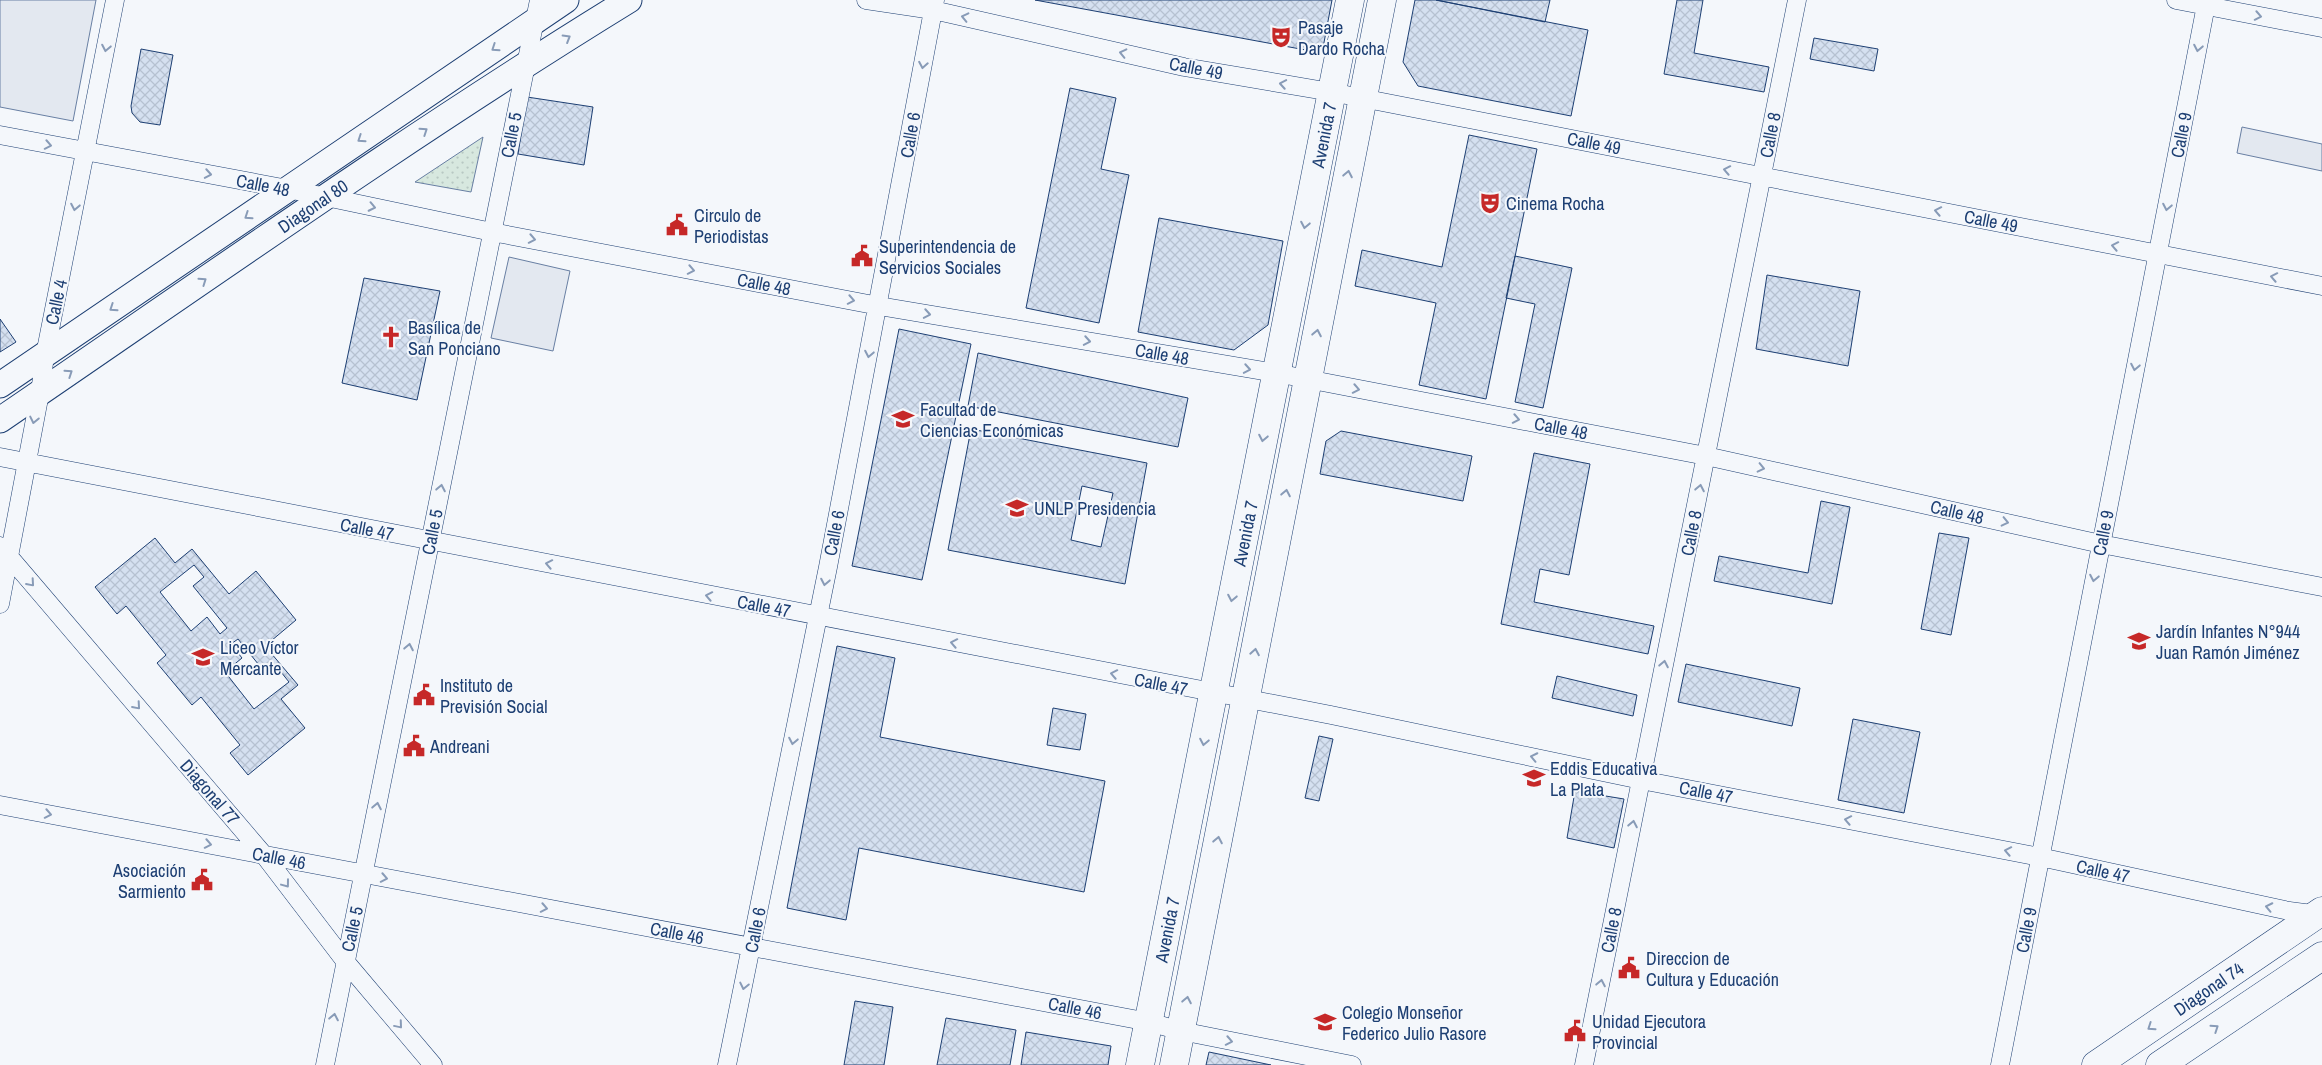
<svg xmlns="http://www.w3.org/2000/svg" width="2322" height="1065" viewBox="0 0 2322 1065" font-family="'Archivo Narrow',sans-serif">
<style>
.green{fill:url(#green-dots);stroke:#687fa3}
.parking{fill:#e3e8f0;stroke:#687fa3}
.building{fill:url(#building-cross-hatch);stroke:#1d3f73;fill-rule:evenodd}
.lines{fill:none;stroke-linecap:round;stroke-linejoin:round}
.minor-casing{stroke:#1d3f73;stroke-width:19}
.secondary-casing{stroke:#1d3f73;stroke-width:27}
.primary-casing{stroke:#1d3f73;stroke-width:29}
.minor{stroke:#f4f7fb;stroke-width:18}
.secondary{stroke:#f4f7fb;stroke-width:25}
.primary{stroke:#f4f7fb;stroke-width:28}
.oneway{stroke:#889bb7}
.labels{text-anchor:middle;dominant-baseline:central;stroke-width:4;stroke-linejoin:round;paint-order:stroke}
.poi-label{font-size:18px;fill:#1d3f73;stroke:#f4f7fb;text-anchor:start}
.street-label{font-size:18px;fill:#1d3f73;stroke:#f4f7fb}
</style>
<defs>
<pattern id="green-dots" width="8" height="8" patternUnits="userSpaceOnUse" patternTransform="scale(1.25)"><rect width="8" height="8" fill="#d7e8df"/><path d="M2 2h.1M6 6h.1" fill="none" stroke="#b8c8c3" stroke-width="1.8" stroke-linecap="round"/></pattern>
<pattern id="building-cross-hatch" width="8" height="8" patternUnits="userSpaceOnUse" patternTransform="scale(1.25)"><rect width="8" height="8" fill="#d5e0f0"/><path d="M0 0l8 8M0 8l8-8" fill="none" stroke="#b6c1d1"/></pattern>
</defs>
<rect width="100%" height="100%" fill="#f4f7fb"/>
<path class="green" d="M483,137l-12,55 -56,-10z"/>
<path class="parking" d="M0,0h96l-23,121 -73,-14z
M2242,127l80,17v27l-85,-18z
M509,257l61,14 -17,80 -62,-13z"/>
<path class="building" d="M1035,0h297l-10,53z
M1415,0h21l152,30 -17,86 -153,-30 -15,-24z
M1436,0h114l-5,22z
M1677,0h26l-9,53 75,14 -5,25 -100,-18z
M1814,38l64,11 -4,22 -64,-12z
M141,49l32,6 -13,70 -20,-3 -8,-9 -1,-7z
M1070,88l46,10 -15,71 28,6 -30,148 -73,-15z
M527,97l66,10 -9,58 -66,-11z
M1469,135l68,14 -51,250 -67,-14 17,-82 -81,-17 7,-36 80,17z
M1159,218l124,23 -15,84 -34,25 -96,-18z
M1515,256l57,12 -29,140 -28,-6 20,-98 -29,-6z
M1767,275l93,16 -12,75 -92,-17z
M364,278l76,13 -23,109 -75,-17z
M0,319l16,23 -16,10z
M899,329l72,15 -49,236 -70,-14z
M978,353l210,45 -10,49 -210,-41z
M971,429l176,34 -22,121 -177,-34zM1082,486l31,7 -12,54 -30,-7z
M1341,431l131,25 -9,45 -143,-27 6,-33z
M1534,453l56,11 -21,111 -29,-6 -6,33 120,24 -6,28 -147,-30z
M1821,501l29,6 -18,97 -118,-23 5,-25 89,17z
M1939,533l30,5 -18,97 -30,-6z
M155,538l20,25 17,-14 37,45 27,-23 40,49 -31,26 33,39 -17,14 24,29 -57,47 -18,-22 10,-8 -39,-48 -9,8 -35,-42 9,-8 -40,-49 -9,8 -22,-27zM194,565l10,12 -11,9 34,42 -7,6 -13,-17 -16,14 -31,-39zM238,639l29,36 10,-8 12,15 -35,27 -29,-37 17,-14 -11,-14z
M837,646l58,12 -15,79 225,44 -21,111 -225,-44 -13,72 -59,-12z
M1686,664l114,24 -8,38 -114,-24z
M1557,676l80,19 -4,21 -81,-18z
M1053,708l33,6 -6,36 -33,-5z
M1853,719l67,13 -16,81 -66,-13z
M1319,736l14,3 -14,62 -14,-3z
M1575,791l49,8 -10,49 -47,-10z
M855,1001l38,6 -9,58h-40z
M946,1018l70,12 -6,35h-73z
M1026,1032l85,14 -3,19h-87z
M1209,1052l62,13h-65z"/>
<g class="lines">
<g class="minor-casing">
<path id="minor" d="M866,0l67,10 251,57 147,25 991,194
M2176,0l146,28
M0,135l288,54 204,43 387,74 397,67 430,83 395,88 221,43
M0,457l1331,258 310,65 399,77 249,54 31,4
M0,546l264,309 81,106 88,104
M0,604l40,-211 5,-38 70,-355
M0,805l1149,217 32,9 171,34
M325,1065l214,-1065
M727,1065l101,-498 107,-567
M1584,1065l213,-1065
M2000,1065l207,-1065"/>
</g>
<g class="secondary-casing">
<g id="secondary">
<path d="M0,385l566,-385"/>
<path id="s1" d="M0,420c208,-142 414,-288 629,-420"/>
</g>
</g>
<g class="primary-casing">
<g id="primary">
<path id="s2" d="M1140,1065l210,-1065"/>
<path d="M1174,1065l208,-1065"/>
<path id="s3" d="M2096,1065l226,-154"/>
<path d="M2160,1065l162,-109"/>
</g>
</g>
<use href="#minor" class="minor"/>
<use href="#secondary" class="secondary"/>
<use href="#primary" class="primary"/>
</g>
<defs><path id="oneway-chevron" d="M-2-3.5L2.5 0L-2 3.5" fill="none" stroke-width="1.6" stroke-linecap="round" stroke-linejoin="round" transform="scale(1.25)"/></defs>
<g class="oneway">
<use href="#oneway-chevron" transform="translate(2258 16) rotate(11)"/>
<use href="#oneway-chevron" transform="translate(965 17) rotate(-167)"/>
<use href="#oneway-chevron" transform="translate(567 38) rotate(-31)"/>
<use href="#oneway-chevron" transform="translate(106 48) rotate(101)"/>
<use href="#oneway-chevron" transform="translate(495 48) rotate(146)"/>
<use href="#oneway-chevron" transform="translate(2198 48) rotate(101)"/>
<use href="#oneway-chevron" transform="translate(1123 53) rotate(-167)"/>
<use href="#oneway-chevron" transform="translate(923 65) rotate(100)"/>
<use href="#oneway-chevron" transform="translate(1283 84) rotate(-170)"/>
<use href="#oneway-chevron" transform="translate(424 131) rotate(-34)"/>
<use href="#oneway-chevron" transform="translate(361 139) rotate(146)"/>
<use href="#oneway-chevron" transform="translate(48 145) rotate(11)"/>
<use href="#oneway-chevron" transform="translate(1727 170) rotate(-169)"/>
<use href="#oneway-chevron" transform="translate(208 174) rotate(10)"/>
<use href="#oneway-chevron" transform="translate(1348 174) rotate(-79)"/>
<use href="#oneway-chevron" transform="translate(75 207) rotate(101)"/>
<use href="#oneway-chevron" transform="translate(372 207) rotate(12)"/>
<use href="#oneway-chevron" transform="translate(2167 207) rotate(101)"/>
<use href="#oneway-chevron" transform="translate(1938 211) rotate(-169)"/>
<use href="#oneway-chevron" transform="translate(248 216) rotate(146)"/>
<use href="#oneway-chevron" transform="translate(1305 225) rotate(101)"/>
<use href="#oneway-chevron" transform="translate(532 239) rotate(11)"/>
<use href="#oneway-chevron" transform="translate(2115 246) rotate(-169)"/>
<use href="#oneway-chevron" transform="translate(691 270) rotate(11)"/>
<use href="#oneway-chevron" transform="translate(2274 277) rotate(-169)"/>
<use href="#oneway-chevron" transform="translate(203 281) rotate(-35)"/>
<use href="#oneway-chevron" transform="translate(851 300) rotate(11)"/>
<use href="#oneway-chevron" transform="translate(113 308) rotate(146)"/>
<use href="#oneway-chevron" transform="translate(927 314) rotate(10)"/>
<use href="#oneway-chevron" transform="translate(1317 333) rotate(-79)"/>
<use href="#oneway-chevron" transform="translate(1087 341) rotate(10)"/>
<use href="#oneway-chevron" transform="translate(869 354) rotate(101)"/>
<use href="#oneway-chevron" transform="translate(2135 367) rotate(101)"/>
<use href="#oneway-chevron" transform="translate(1247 369) rotate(10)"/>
<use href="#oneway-chevron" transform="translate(69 373) rotate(-34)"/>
<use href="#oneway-chevron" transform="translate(1356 389) rotate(11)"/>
<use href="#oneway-chevron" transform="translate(1516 419) rotate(11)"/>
<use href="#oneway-chevron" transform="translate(34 420) rotate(102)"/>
<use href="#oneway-chevron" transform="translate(1263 438) rotate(101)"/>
<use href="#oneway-chevron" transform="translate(1761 468) rotate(13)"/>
<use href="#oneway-chevron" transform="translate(441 488) rotate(-79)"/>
<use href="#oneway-chevron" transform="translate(1700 488) rotate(-79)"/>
<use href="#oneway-chevron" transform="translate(1286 493) rotate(-79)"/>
<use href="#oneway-chevron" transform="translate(2005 522) rotate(13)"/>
<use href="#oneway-chevron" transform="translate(549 564) rotate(-169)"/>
<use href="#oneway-chevron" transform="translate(2094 578) rotate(101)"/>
<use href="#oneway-chevron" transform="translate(825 582) rotate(101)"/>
<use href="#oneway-chevron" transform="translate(31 583) rotate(49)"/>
<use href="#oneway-chevron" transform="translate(709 596) rotate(-169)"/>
<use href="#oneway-chevron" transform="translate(1232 598) rotate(101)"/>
<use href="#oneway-chevron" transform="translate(954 643) rotate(-169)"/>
<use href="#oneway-chevron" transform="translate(409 647) rotate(-79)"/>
<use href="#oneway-chevron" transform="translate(1255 652) rotate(-80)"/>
<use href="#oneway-chevron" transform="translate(1664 664) rotate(-79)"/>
<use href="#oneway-chevron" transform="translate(1114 674) rotate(-169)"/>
<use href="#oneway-chevron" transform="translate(137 706) rotate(49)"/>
<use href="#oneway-chevron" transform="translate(793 741) rotate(101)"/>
<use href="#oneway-chevron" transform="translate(1204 742) rotate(101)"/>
<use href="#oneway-chevron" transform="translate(1534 757) rotate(-168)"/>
<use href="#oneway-chevron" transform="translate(377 806) rotate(-79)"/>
<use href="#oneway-chevron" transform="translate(48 814) rotate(11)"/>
<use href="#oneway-chevron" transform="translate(1848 820) rotate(-169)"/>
<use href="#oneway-chevron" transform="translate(1633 824) rotate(-79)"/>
<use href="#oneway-chevron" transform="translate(1218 840) rotate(-79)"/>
<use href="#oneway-chevron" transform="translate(208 844) rotate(11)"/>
<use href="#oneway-chevron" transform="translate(2008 851) rotate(-169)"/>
<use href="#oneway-chevron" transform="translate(384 878) rotate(11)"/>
<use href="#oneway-chevron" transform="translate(286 884) rotate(53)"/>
<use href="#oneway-chevron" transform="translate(2269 907) rotate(-168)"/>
<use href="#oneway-chevron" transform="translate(544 908) rotate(11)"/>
<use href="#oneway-chevron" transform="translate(1601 983) rotate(-79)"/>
<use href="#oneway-chevron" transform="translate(744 986) rotate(102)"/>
<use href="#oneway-chevron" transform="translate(1187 1000) rotate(-79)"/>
<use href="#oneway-chevron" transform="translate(334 1017) rotate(-79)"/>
<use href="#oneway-chevron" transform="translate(399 1025) rotate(50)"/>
<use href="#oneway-chevron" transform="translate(2151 1027) rotate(146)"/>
<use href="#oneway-chevron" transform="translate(2215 1028) rotate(-34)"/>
<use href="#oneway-chevron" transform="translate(1229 1041) rotate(11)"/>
</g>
<defs>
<g id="theatre-bare" transform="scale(1.725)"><path d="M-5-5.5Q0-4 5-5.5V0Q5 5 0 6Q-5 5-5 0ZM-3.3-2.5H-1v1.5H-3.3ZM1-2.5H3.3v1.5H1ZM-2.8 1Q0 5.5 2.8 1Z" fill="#c62828" stroke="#f4f7fb" stroke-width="2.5" paint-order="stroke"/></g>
<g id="civic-bare" transform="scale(1.725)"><path d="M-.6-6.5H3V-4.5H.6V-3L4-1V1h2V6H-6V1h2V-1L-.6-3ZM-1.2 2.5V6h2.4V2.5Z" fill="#c62828" stroke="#f4f7fb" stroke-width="2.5" paint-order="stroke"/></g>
<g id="church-bare" transform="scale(1.725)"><path d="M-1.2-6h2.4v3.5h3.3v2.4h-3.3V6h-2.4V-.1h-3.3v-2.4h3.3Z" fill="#c62828" stroke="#f4f7fb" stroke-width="2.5" paint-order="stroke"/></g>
<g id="university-bare" transform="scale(1.725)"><path d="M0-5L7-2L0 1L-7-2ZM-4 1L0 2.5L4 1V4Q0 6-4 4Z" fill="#c62828" stroke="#f4f7fb" stroke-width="2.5" paint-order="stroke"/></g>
<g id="school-bare" transform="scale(1.725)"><path d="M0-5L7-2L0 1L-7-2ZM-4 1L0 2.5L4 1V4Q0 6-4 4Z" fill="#c62828" stroke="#f4f7fb" stroke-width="2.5" paint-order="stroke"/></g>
</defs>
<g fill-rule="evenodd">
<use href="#theatre-bare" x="1281" y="37"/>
<use href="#theatre-bare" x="1490" y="203"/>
<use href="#civic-bare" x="677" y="225"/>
<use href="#civic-bare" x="862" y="256"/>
<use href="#church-bare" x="391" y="337"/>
<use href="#university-bare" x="903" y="419"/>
<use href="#university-bare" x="1017" y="508"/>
<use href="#school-bare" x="2139" y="641"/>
<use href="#school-bare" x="203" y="657"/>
<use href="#civic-bare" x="424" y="695"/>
<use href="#civic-bare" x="414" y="746"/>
<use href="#university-bare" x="1534" y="778"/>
<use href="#civic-bare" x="202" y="880"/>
<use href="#civic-bare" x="1629" y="968"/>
<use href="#school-bare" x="1325" y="1022"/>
<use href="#civic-bare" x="1575" y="1031"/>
</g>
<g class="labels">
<g class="poi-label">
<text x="1298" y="27">Pasaje<tspan x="1298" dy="21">Dardo Rocha</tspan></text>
<text x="1506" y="203">Cinema Rocha</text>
<text x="694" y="215">Circulo de<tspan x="694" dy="21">Periodistas</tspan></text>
<text x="879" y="246">Superintendencia de<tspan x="879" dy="21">Servicios Sociales</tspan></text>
<text x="408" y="327">Basílica de<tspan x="408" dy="21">San Ponciano</tspan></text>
<text x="920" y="409">Facultad de<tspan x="920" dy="21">Ciencias Económicas</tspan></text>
<text x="1034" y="508">UNLP Presidencia</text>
<text x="2156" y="631">Jardín Infantes N°944<tspan x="2156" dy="21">Juan Ramón Jiménez</tspan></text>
<text x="220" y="647">Liceo Víctor<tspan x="220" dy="21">Mercante</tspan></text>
<text x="440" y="685">Instituto de<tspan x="440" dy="21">Previsión Social</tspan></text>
<text x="430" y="746">Andreani</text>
<text x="1550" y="768">Eddis Educativa<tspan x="1550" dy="21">La Plata</tspan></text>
<text x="186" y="870" text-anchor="end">Asociación<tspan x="186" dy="21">Sarmiento</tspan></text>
<text x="1646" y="958">Direccion de<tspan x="1646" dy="21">Cultura y Educación</tspan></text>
<text x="1342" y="1012">Colegio Monseñor<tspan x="1342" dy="21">Federico Julio Rasore</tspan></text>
<text x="1592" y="1021">Unidad Ejecutora<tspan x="1592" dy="21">Provincial</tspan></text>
</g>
<g class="street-label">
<text transform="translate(1196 68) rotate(11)">Calle 49</text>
<text transform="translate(511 135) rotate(-79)">Calle 5</text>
<text transform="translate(910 135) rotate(-80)">Calle 6</text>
<text stroke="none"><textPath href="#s2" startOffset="948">Avenida 7</textPath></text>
<text transform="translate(1770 135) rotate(-79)">Calle 8</text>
<text transform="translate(2181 135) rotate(-79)">Calle 9</text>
<text transform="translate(1594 143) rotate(11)">Calle 49</text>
<text transform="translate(263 185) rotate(11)">Calle 48</text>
<text stroke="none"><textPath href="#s1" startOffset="379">Diagonal 80</textPath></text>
<text transform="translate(1991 221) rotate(11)">Calle 49</text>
<text transform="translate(764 284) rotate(11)">Calle 48</text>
<text transform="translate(56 302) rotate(-78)">Calle 4</text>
<text transform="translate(1162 354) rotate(10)">Calle 48</text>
<text transform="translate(1561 428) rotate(11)">Calle 48</text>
<text transform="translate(1957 512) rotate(13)">Calle 48</text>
<text transform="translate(367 529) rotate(11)">Calle 47</text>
<text transform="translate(432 532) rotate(-79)">Calle 5</text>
<text stroke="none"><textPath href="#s2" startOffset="542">Avenida 7</textPath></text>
<text transform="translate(834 533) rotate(-79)">Calle 6</text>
<text transform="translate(1691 533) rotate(-79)">Calle 8</text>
<text transform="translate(2103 533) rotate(-79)">Calle 9</text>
<text transform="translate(764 606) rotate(11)">Calle 47</text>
<text transform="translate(1161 684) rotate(11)">Calle 47</text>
<text transform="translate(210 792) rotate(49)">Diagonal 77</text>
<text transform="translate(1706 792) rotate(11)">Calle 47</text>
<text transform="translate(279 858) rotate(11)">Calle 46</text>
<text transform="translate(2103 871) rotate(12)">Calle 47</text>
<text transform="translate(352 929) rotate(-78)">Calle 5</text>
<text transform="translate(755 930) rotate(-79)">Calle 6</text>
<text stroke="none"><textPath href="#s2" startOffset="138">Avenida 7</textPath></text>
<text transform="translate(1611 930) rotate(-79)">Calle 8</text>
<text transform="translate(2026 930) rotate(-79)">Calle 9</text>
<text transform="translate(677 933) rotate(11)">Calle 46</text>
<text stroke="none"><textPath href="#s3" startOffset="136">Diagonal 74</textPath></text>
<text transform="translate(1075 1008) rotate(11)">Calle 46</text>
</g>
</g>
</svg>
